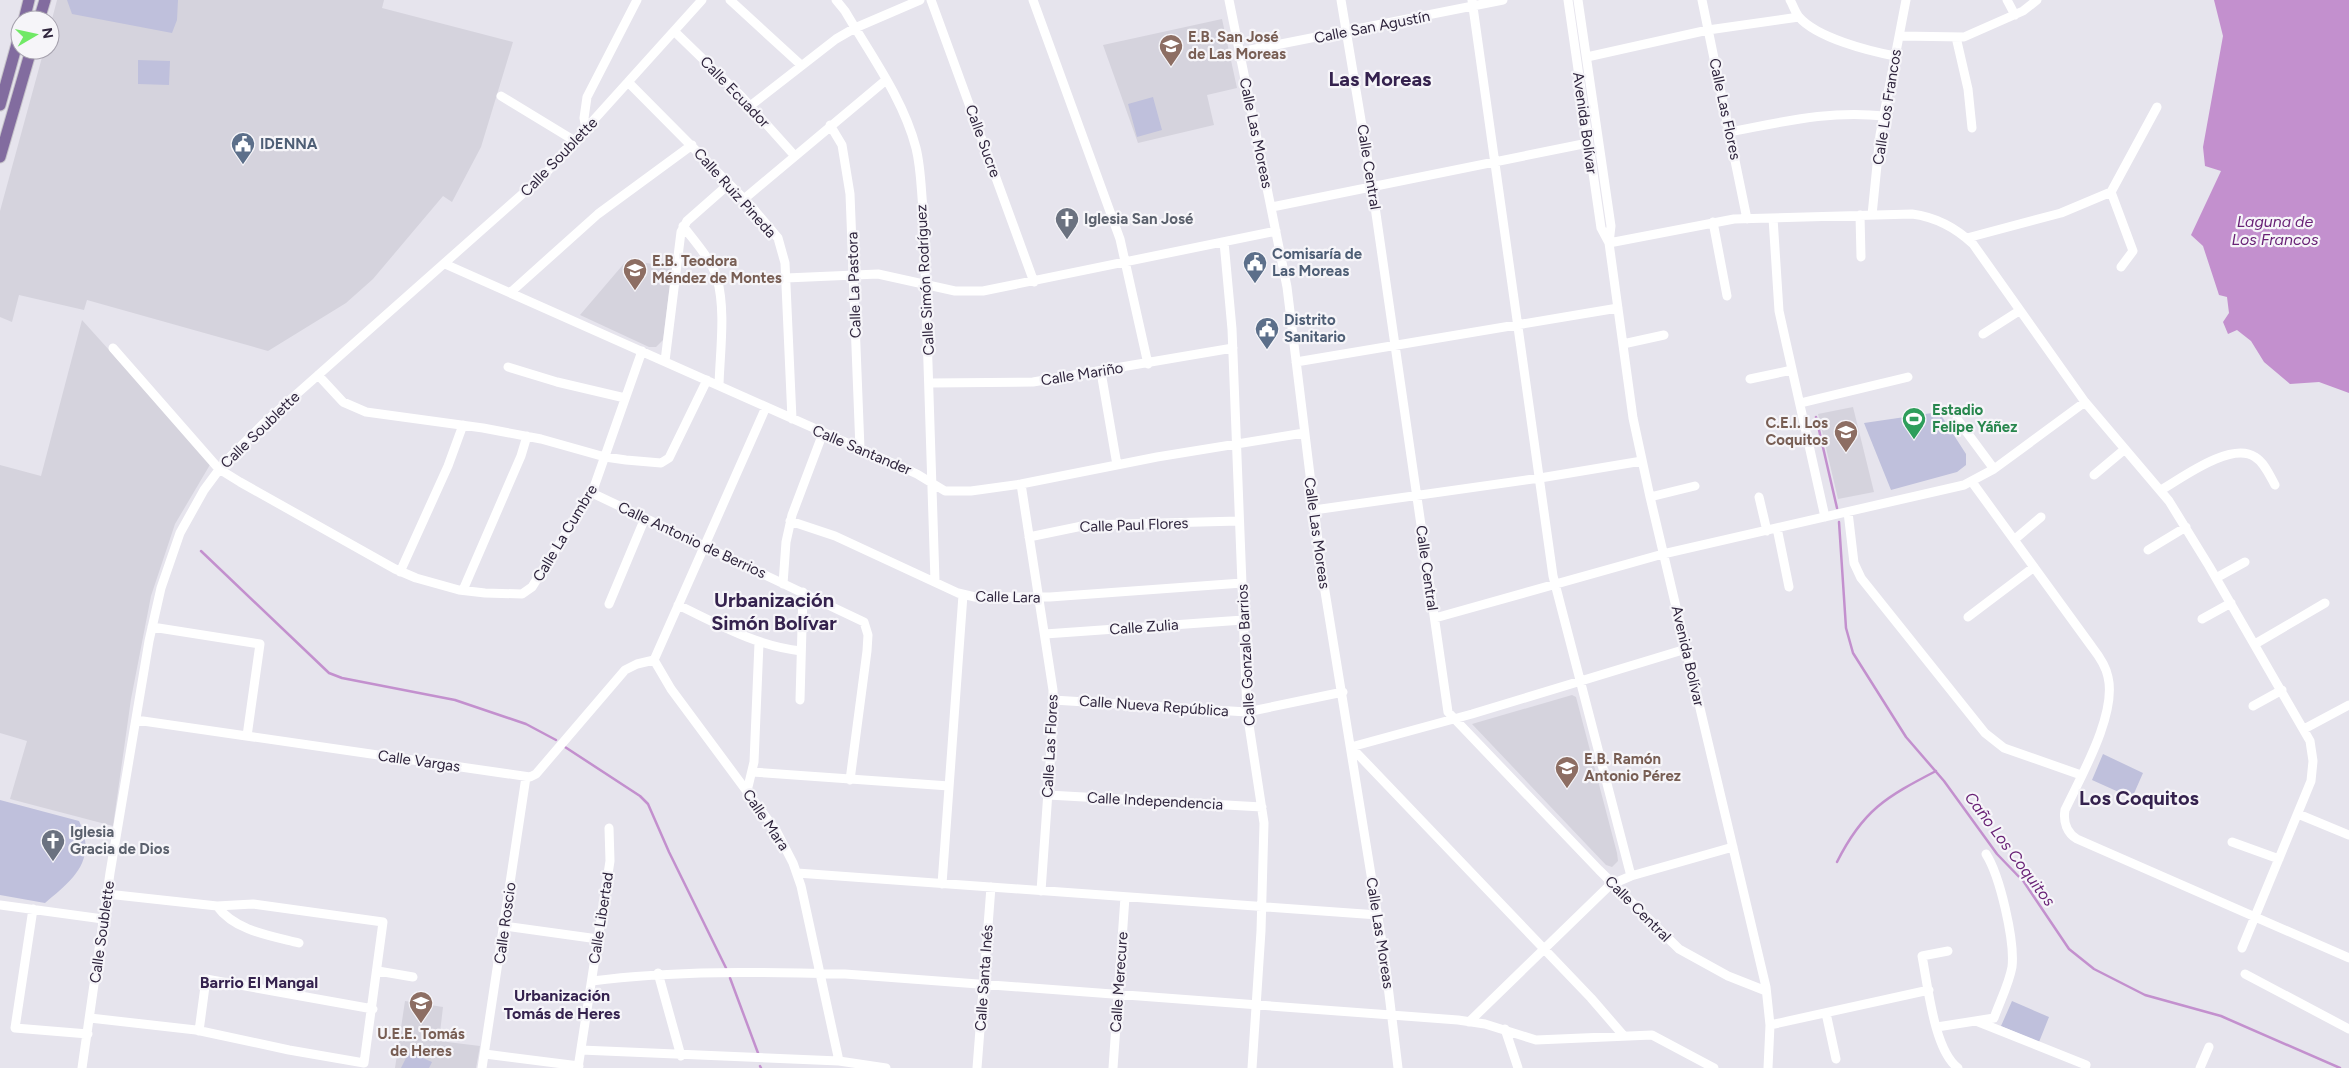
<svg xmlns="http://www.w3.org/2000/svg" width="2349" height="1068" viewBox="0 0 2349 1068" font-family="Figtree,sans-serif">
<style>
.built{fill:#d5d3dd}
.green{fill:#bfc0dc}
.water{fill:#c390ce}
.lines{fill:none;stroke-linecap:round;stroke-linejoin:round}
.stream{stroke:#c390ce;stroke-width:2.5}
.major-casing{stroke:#c5c2c9;stroke-width:13}
.minor{stroke:#fff;stroke-width:9}
.major{stroke:#826c9f;stroke-width:11}
.labels{text-anchor:middle;dominant-baseline:central;stroke-width:4.5;stroke-linejoin:round;paint-order:stroke}
.street-label{font-size:15px;fill:#2f253d;stroke:#f6f5f9}
.education-label{font-size:15px;font-weight:bold;fill:#785e54;stroke:#f6f5f9;text-anchor:start}
.service-label{font-size:15px;font-weight:bold;fill:#4e5e75;stroke:#f6f5f9;text-anchor:start}
.worship-label{font-size:15px;font-weight:bold;fill:#5b616d;stroke:#f6f5f9;text-anchor:start}
.leisure-label{font-size:15px;font-weight:bold;fill:#27864d;stroke:#f6f5f9;text-anchor:start}
.water-label{font-size:16px;font-style:italic;fill:#692276;stroke:#f6f5f9}
.neighbourhood-label{font-size:16px;font-weight:bold;fill:#35224e;stroke:#f6f5f9}
.district-label{font-size:20px;font-weight:bold;fill:#35224e;stroke:#f6f5f9}
</style>
<rect width="100%" height="100%" fill="#e6e4ed"/>
<path class="built" d="M57,0h327l-2,8 131,34 -32,105 -29,55 -9,-6 -70,83 -27,24 -78,48 -181,-51 -3,10 -65,-15 -7,27 -12,-5v-106l44,-161h6v-23z
M1222,19l15,69 -30,7 7,30 -76,18 -35,-98z
M627,260l45,7 -9,73 -7,7h-7l-69,-32z
M82,320l129,143 -36,61 -24,72 -20,103 -18,127 -103,-27 17,-58 -27,-8v-268l41,11z
M1853,407l21,85 -36,7 -20,-85z
M1572,695l4,2 41,156 1,8 -6,6 -6,-2 -134,-141z
M405,1001l38,6 -4,34 41,5 -4,22h-81z"/>
<path class="green" d="M67,0h111l-1,20 -5,13 -100,-19z
M138,60l32,1 -1,24 -31,-1z
M1153,97l9,33 -25,7 -9,-33z
M1939,412l27,42v11l-9,7 -66,18 -27,-67z
M2103,754l40,19 -11,25 -40,-18z
M0,800l79,21c19,40 -7,59 -34,82l-45,-8z
M2012,1001l37,16 -10,25 -38,-16z
M409,1052l23,10 -3,6h-28z"/>
<path class="water" d="M2214,0h135v393l-30,-11 -29,2 -26,-22 -13,-21 -14,-11 -9,4 -5,-12 6,-9 -2,-16 -8,-2 -16,-49 -12,-11 30,-64 -16,-5 -2,-19 20,-111z"/>
<g class="lines">
<path class="stream" d="M1816,417l21,91
M1839,522l7,106 7,25 53,84 38,44 53,73 27,28 45,67 25,20 51,26 76,21 119,52
M201,551l128,122 13,5 113,22 71,24 30,16
M565,747l75,49 8,8 21,48 57,116
M1837,862c26,-52 49,-65 99,-91
M730,978l28,75
M760,1066l1,2"/>
<g class="major-casing">
<path id="major" d="M24,20l5,-20
M39,20l6,-20
M0,105l20,-72
M0,157l31,-107"/>
</g>
<path class="minor" d="M730,0l71,65
M836,0l9,11c25,43 58,87 71,137 5,20 5,41 7,61l12,372
M931,0l103,282
M1033,0l87,239 28,125
M1229,0l58,287 35,286 63,388 13,107
M1341,0l31,186 76,526 151,158 80,79 49,27 38,15
M1472,0l81,576 78,300
M1568,0l33,228 8,15
M1578,0l33,226 -2,17 24,175 17,79 116,490 4,38 -2,43
M1702,0l45,219
M1790,0c3,5 5,12 9,17 18,21 70,34 96,39
M2007,0l8,15
M674,31l67,65 53,59
M1899,36l65,1 59,-26 14,-11
M1956,37l12,52 4,39
M1240,52l263,-52
M1587,57l121,-27 91,-13
M628,82l123,124 27,32 7,25 7,156
M501,96l74,45
M750,106l86,-67 19,-11 65,-28
M830,125l12,20 8,49 10,255
M586,128l-2,-10 3,-21 50,-97
M1729,132c54,-10 100,-22 155,-16
M2111,192l22,59 -12,16
M744,199l142,-119
M1272,207l316,-64
M1860,215l1,42
M1872,215l8,-80 26,-135
M1773,218l6,93 46,206
M1713,222l14,74
M683,226c12,16 28,33 34,52 9,33 3,73 2,107
M1967,238l94,-25 50,-21 46,-85
M1224,242l8,87 15,383 17,111 -3,108 -9,137
M1609,243l125,-24 178,-5c23,3 44,14 61,30l112,158 84,99 40,65 101,175 3,20 -2,20 -69,167
M445,264l472,210 28,17h26l50,-7 136,-27 147,-24
M786,278l92,-4 77,17h28l293,-60
M511,292l87,-78 94,-69
M1983,334l36,-23
M1623,344l41,-9
M113,348l106,121 21,13 155,87 21,9 43,12 26,3 37,1 10,-7 61,-97 49,-139
M665,361l16,-129 6,-11 42,-37
M1296,362l322,-54
M508,367l49,15 68,16
M1101,372l16,93
M318,375l25,27 23,10 117,16 58,11 64,18 21,3 35,3 8,-5 38,-78
M1750,379l42,-9
M930,383l103,-1 200,-34
M1800,403l108,-26
M1957,419l37,50
M2094,475l31,-26
M1972,482l120,165c7,9 14,19 16,30 9,37 -27,99 -43,133 -2,12 2,23 12,29l272,119
M1021,484l32,206v31l-12,170
M2161,490c21,-12 70,-49 94,-33 9,5 15,19 20,28
M592,493l272,129 4,13 -1,16 -17,129
M1650,497l45,-11
M1759,497l8,34
M1314,510l226,-32 102,-17
M1848,512l6,51 7,15 124,155 19,15 77,27
M790,521l45,15 123,57 17,4h75l192,-14
M1777,528l12,59
M1029,537l58,-12 152,-4
M2014,540l27,-23
M2148,550l38,-23
M400,572l48,-106 15,-41
M2216,578l29,-16
M783,584l3,-42 6,-27 31,-82
M463,590l58,-134 6,-20
M609,604l36,-86
M678,605c40,19 78,41 123,46
M1968,617l66,-50
M1435,618l228,-64 301,-69 30,-16 91,-67
M2202,619l29,-16
M152,627l108,17 -13,92
M1045,634l198,-14
M2255,644l70,-41
M654,660l17,29 106,143 16,31 8,23 38,175
M654,660l112,-253
M800,700l3,-108
M1053,700l194,12 96,-20
M2253,706l29,-16
M136,720l394,57 6,-3 89,-104 12,-6 17,-4
M2304,729l45,-24
M752,772l197,14
M747,791l7,-29 5,-119
M1048,795l214,12
M2298,814l51,21
M2232,842l47,17
M797,873l581,42
M942,884l21,-289
M0,905l103,14
M217,906c18,25 54,30 82,37
M33,909l-18,119 73,6
M505,926l93,13
M1948,951l-26,5c6,30 12,94 36,112
M378,971l35,6
M658,973l23,83
M2245,974l104,55
M592,981c84,-11 168,-9 253,-7l613,46 27,4 51,16 116,-5 62,33
M1826,1013l10,46
M90,1018l106,12 93,20 75,13 19,-141 -130,-18 -36,2 -110,-12
M1976,1021l110,44 -1,3
M1469,1022l141,-137 21,-9 102,-29
M1770,1025l159,-35
M1937,1027l57,-9c6,-17 15,-34 18,-51 3,-26 -12,-91 -26,-113
M1505,1029l13,39
M199,1031l7,-52 167,30
M1623,1035l-32,-37 -240,-251 121,-33 214,-65
M581,1050l258,11 47,7
M485,1054l94,12
M82,1068l28,-195 39,-232 12,-53 19,-55 24,-43 20,-27 40,-40 281,-249 157,-174
M482,1068l44,-291
M578,1068l32,-207 -1,-33
M977,1068l14,-181
M1113,1068l12,-171
M2200,1068l9,-21"/>
<use href="#major" class="major"/>
</g>
<defs>
<g id="school-pin" transform="scale(1.25)"><path d="M0 17L-7.5 6A9.5 9.5 0 1 1 7.5 6Z" fill="#8d6e63" stroke="#f6f5f9"/><path d="M0-5L7-2L0 1L-7-2ZM-4 1L0 2.5L4 1V4Q0 6-4 4Z" fill="#fff"/></g>
<g id="civic-pin" transform="scale(1.25)"><path d="M0 17L-7.5 6A9.5 9.5 0 1 1 7.5 6Z" fill="#5c6f8a" stroke="#f6f5f9"/><path d="M-.6-6.5H3V-4.5H.6V-3L4-1V1h2V6H-6V1h2V-1L-.6-3ZM-1.2 2.5V6h2.4V2.5Z" fill="#fff"/></g>
<g id="church-pin" transform="scale(1.25)"><path d="M0 17L-7.5 6A9.5 9.5 0 1 1 7.5 6Z" fill="#6b7280" stroke="#f6f5f9"/><path d="M-1.2-6h2.4v3.5h3.3v2.4h-3.3V6h-2.4V-.1h-3.3v-2.4h3.3Z" fill="#fff"/></g>
<g id="stadium-pin" transform="scale(1.25)"><path d="M0 17L-7.5 6A9.5 9.5 0 1 1 7.5 6Z" fill="#2e9e5b" stroke="#f6f5f9"/><path d="M0-5a6.5 5 0 1 0 0 10a6.5 5 0 1 0 0-10ZM-3.5-1.8h7v3.6h-7Z" fill="#fff"/></g>
</defs>
<g fill-rule="evenodd">
<use href="#school-pin" x="1171" y="46"/>
<use href="#civic-pin" x="243" y="144"/>
<use href="#church-pin" x="1067" y="219"/>
<use href="#civic-pin" x="1255" y="263"/>
<use href="#school-pin" x="635" y="270"/>
<use href="#civic-pin" x="1267" y="329"/>
<use href="#stadium-pin" x="1914" y="419"/>
<use href="#school-pin" x="1846" y="432"/>
<use href="#school-pin" x="1567" y="768"/>
<use href="#church-pin" x="53" y="841"/>
<use href="#school-pin" x="421" y="1003"/>
</g>
<g class="labels">
<g class="street-label">
<text transform="translate(1372 27) rotate(-11)">Calle San Agustín</text>
<text transform="translate(735 92) rotate(46)">Calle Ecuador</text>
<text transform="translate(1887 107) rotate(-81)">Calle Los Francos</text>
<text transform="translate(1725 109) rotate(78)">Calle Las Flores</text>
<text transform="translate(1585 123) rotate(82)">Avenida Bolívar</text>
<text transform="translate(1256 133) rotate(78)">Calle Las Moreas</text>
<text transform="translate(983 141) rotate(70)">Calle Sucre</text>
<text transform="translate(559 157) rotate(-46)">Calle Soublette</text>
<text transform="translate(1369 167) rotate(81)">Calle Central</text>
<text transform="translate(735 193) rotate(48)">Calle Ruiz Pineda</text>
<text transform="translate(925 280) rotate(-93)">Calle Simón Rodríguez</text>
<text transform="translate(854 285) rotate(-92)">Calle La Pastora</text>
<text transform="translate(1082 374) rotate(-9)">Calle Mariño</text>
<text transform="translate(260 430) rotate(-44)">Calle Soublette</text>
<text transform="translate(862 450) rotate(23)">Calle Santander</text>
<text transform="translate(1134 525) rotate(-2)">Calle Paul Flores</text>
<text transform="translate(565 533) rotate(-59)">Calle La Cumbre</text>
<text transform="translate(1317 533) rotate(82)">Calle Las Moreas</text>
<text transform="translate(692 540) rotate(25)">Calle Antonio de Berrios</text>
<text transform="translate(1427 568) rotate(82)">Calle Central</text>
<text transform="translate(1008 597) rotate(1)">Calle Lara</text>
<text transform="translate(1144 627) rotate(-4)">Calle Zulia</text>
<text transform="translate(1246 655) rotate(-93)">Calle Gonzalo Barrios</text>
<text transform="translate(1688 656) rotate(77)">Avenida Bolívar</text>
<text transform="translate(1154 706) rotate(4)">Calle Nueva República</text>
<text transform="translate(1050 746) rotate(-87)">Calle Las Flores</text>
<text transform="translate(419 761) rotate(8)">Calle Vargas</text>
<text transform="translate(1155 801) rotate(3)">Calle Independencia</text>
<text transform="translate(766 820) rotate(56)">Calle Mara</text>
<text transform="translate(1638 909) rotate(45)">Calle Central</text>
<text transform="translate(601 918) rotate(-81)">Calle Libertad</text>
<text transform="translate(505 923) rotate(-82)">Calle Roscio</text>
<text transform="translate(102 932) rotate(-82)">Calle Soublette</text>
<text transform="translate(1380 933) rotate(81)">Calle Las Moreas</text>
<text transform="translate(984 978) rotate(-86)">Calle Santa Inés</text>
<text transform="translate(1119 982) rotate(-86)">Calle Merecure</text>
</g>
<g class="education-label">
<text x="1188" y="37">E.B. San José<tspan x="1188" dy="17">de Las Moreas</tspan></text>
<text x="652" y="261">E.B. Teodora<tspan x="652" dy="17">Méndez de Montes</tspan></text>
<text x="1828" y="423" text-anchor="end">C.E.I. Los<tspan x="1828" dy="17">Coquitos</tspan></text>
<text x="1584" y="759">E.B. Ramón<tspan x="1584" dy="17">Antonio Pérez</tspan></text>
<text x="421" y="1034" text-anchor="middle">U.E.E. Tomás<tspan x="421" dy="17">de Heres</tspan></text>
</g>
<g class="service-label">
<text x="260" y="144">IDENNA</text>
<text x="1272" y="254">Comisaría de<tspan x="1272" dy="17">Las Moreas</tspan></text>
<text x="1284" y="320">Distrito<tspan x="1284" dy="17">Sanitario</tspan></text>
</g>
<g class="worship-label">
<text x="1084" y="219">Iglesia San José</text>
<text x="70" y="832">Iglesia<tspan x="70" dy="17">Gracia de Dios</tspan></text>
</g>
<g class="leisure-label">
<text x="1932" y="410">Estadio<tspan x="1932" dy="17">Felipe Yáñez</tspan></text>
</g>
<g class="water-label">
<text x="2275" y="221">Laguna de<tspan x="2275" dy="18">Los Francos</tspan></text>
<text transform="translate(2010 849) rotate(53)">Caño Los Coquitos</text>
</g>
<g class="neighbourhood-label">
<text x="259" y="982">Barrio El Mangal</text>
<text x="562" y="995">Urbanización<tspan x="562" dy="18">Tomás de Heres</tspan></text>
</g>
<g class="district-label">
<text x="1380" y="79">Las Moreas</text>
<text x="774" y="600">Urbanización<tspan x="774" dy="23">Simón Bolívar</tspan></text>
<text x="2139" y="798">Los Coquitos</text>
</g>
</g>
<g transform="translate(35 35) rotate(81)"><circle r="24" fill="#f6f5f9" stroke="#a6a2ae"/>
<path d="M0-4L9 19L0 12L-9 19Z" fill="#70e966"/>
<text y="-8" font-size="14" font-weight="bold" text-anchor="middle" fill="#2f253d">N</text>
</g>
</svg>
